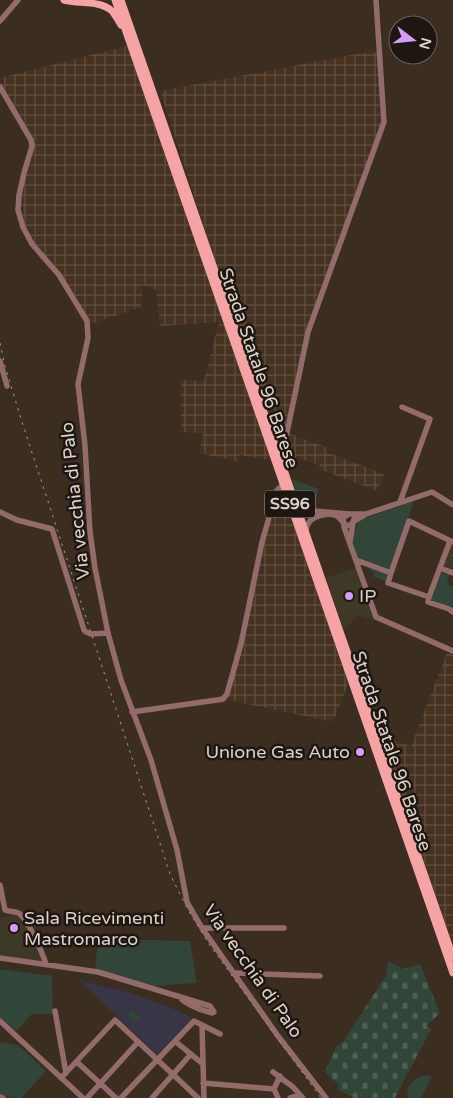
<svg xmlns="http://www.w3.org/2000/svg" width="453" height="1098" viewBox="0 0 453 1098" font-family="'Varela Round',sans-serif">
<style>
.commercial{fill:#3e3826}
.industrial{fill:url(#industrial-grid)}
.education{fill:#383546}
.green{fill:#314538}
.cemetery{fill:url(#cemetery-stones)}
.lines{fill:none;stroke-linecap:round;stroke-linejoin:round}
.minor{stroke:#936b6b;stroke-width:5.5}
.major{stroke:#f6a3a5;stroke-width:7}
.rail{stroke:#a3988e;stroke-width:1;stroke-dasharray:2.5 5;stroke-linecap:butt}
.poi-dot{fill:#d79bf9;stroke:#1e1711;stroke-width:2}
.labels{text-anchor:middle;dominant-baseline:central;stroke-width:5;stroke-linejoin:round;paint-order:stroke}
.shield{fill:#1e1711;stroke:#a39a92;stroke-width:1}
.shield-label{font-size:16px;font-weight:bold;fill:#dcd2ca}
.street-label{font-size:18px;fill:#dcd2ca;stroke:#1e1711}
.poi-label{font-size:18px;fill:#dcd2ca;stroke:#1e1711;text-anchor:start}
</style>
<defs>
<pattern id="industrial-grid" width="8" height="8" patternUnits="userSpaceOnUse" patternTransform="scale(1.25)"><rect width="8" height="8" fill="#463221"/><path d="M0 4h8M4 0v8" fill="none" stroke="#604f40"/></pattern>
<pattern id="cemetery-stones" width="16" height="16" patternUnits="userSpaceOnUse" patternTransform="scale(1.25)"><rect width="16" height="16" fill="#314538"/><path d="M2 7V4a2 2 0 0 1 4 0v3zM10 15v-3a2 2 0 0 1 4 0v3z" fill="#4e5f53"/></pattern>
</defs>
<rect width="100%" height="100%" fill="#3c2d21"/>
<path class="commercial" d="M450,543l3,1v28l-11,-4z
M356,568l18,53 -16,-6 -14,15 -18,-52z
M14,914l6,2 13,22 9,23 -42,-5v-38z"/>
<path class="industrial" d="M130,45l145,399 -115,-353 213,-40 7,4 4,67 -76,210 -27,130 -41,-7 -2,7 -38,-9 2,-20 -21,-1v-52l23,1 15,-59 -59,4 -4,-36 -13,-5 -2,22 -50,17 -51,-71 -17,-26 -4,-25 13,-56 -32,-59 4,-10z
M290,434l38,14 -2,4 58,22 -7,17 -58,-22 1,-4 -34,-10z
M279,482l63,182 6,20 -15,38 -110,-23z
M447,653l6,2v291l-71,-209 29,9z"/>
<path class="education" d="M79,980l52,13 43,16 18,9 -35,37z"/>
<path class="green" d="M292,479l27,10 -7,20c-15,-3 -15,-17 -20,-30z
M414,501l-24,69 -32,-11 -6,-20 7,-19z
M368,568l19,6 -1,7 -14,-5 3,-2z
M441,573l12,2h-3l-4,7 3,1 -1,2 5,1v23l-20,-8 -2,-2z
M98,939l92,2 7,42 -45,3 -57,-16z
M0,969l52,7 1,38h-21l-16,17 -16,-14z
M132,1009l9,9 -5,5 -9,-8z
M0,1042l18,3 28,26 -25,27 -21,-2z
M427,1075l5,2 -11,21h-13l-1,-9c5,-7 11,-14 20,-14z"/>
<path class="cemetery" d="M388,961l15,8 17,-5 20,49 -14,13 5,3 -36,69h-41l-17,-9 2,-4 -14,-13 11,-25 7,-5 44,-68z"/>
<g class="lines">
<path class="minor" d="M0,21l18,-21
M0,87l31,53 1,6 -8,27 -5,22 -1,15 5,17 9,17 27,31 28,46 1,17 -10,46 7,62 5,86 5,36 13,65 13,47 30,80 26,90 10,52 15,26 76,108 48,62
M0,361l7,25
M281,461l27,-129 76,-210 -8,-122
M400,502l30,-83 -28,-12
M296,504l8,6 45,4h15
M0,512l17,8 35,9 32,101 2,2 5,2 17,-1
M349,514l-6,4 1,9 32,90 77,34
M354,521l12,-7 66,-22 21,13
M306,531c0,-13 17,-19 29,-16 5,2 7,7 12,11l5,-2 2,-5
M350,542l3,-19
M356,560l35,13 -3,10 41,14 -1,5 21,7 4,3
M440,568l13,5
M391,573l18,-52 44,21
M429,597l21,-56
M132,712l85,-12 6,-1 4,-5 14,-50 21,-102 15,-52 6,-5
M0,885l5,25c5,2 12,1 15,4 9,8 22,38 26,50
M202,928h82
M0,958l98,14 112,34 4,6 -2,1c-12,-3 -25,-8 -34,-17
M235,973l85,3
M55,1011l11,62
M0,1021l83,77
M202,1025l2,73
M175,1041l28,23
M77,1062l39,36
M273,1072l20,15 10,11
M61,1078l54,-58 83,78
M203,1083l71,6
M0,1097l3,1
M87,1098l51,-56
M121,1098l73,-77 26,13
M152,1098l39,-44
M278,1098l-4,-9 6,-13
M290,1098l10,-3"/>
<path class="major" d="M64,0c15,4 36,0 48,11 3,4 6,9 9,14
M115,0l338,973
M121,0l332,957"/>
<path class="rail" d="M0,343l5,23 17,56 148,452 18,36 21,34 112,154"/>
</g>
<g class="poi-dot">
<circle cx="349" cy="596" r="5"/>
<circle cx="360" cy="752" r="5"/>
<circle cx="14" cy="928" r="5"/>
</g>
<g class="labels">
<rect class="shield" x="265" y="490.5" width="50" height="27" rx="4"/>
<g class="shield-label">
<text x="290" y="504">SS96</text>
</g>
<g class="street-label">
<text transform="translate(259 368) rotate(71)">Strada Statale 96 Barese</text>
<text transform="translate(75 501) rotate(-96)">Via vecchia di Palo</text>
<text transform="translate(392 751) rotate(71)">Strada Statale 96 Barese</text>
<text transform="translate(253 971) rotate(55)">Via vecchia di Palo</text>
</g>
<g class="poi-label">
<text x="359" y="596">IP</text>
<text x="350" y="752" text-anchor="end">Unione Gas Auto</text>
<text x="24" y="918">Sala Ricevimenti<tspan x="24" dy="21">Mastromarco</tspan></text>
</g>
</g>
<g transform="translate(413 40) rotate(106)"><circle r="24" fill="#1e1711" stroke="#6a625b"/>
<path d="M0-4L9 19L0 12L-9 19Z" fill="#d79bf9"/>
<text y="-8" font-size="14" font-weight="bold" text-anchor="middle" fill="#dcd2ca">N</text>
</g>
</svg>
